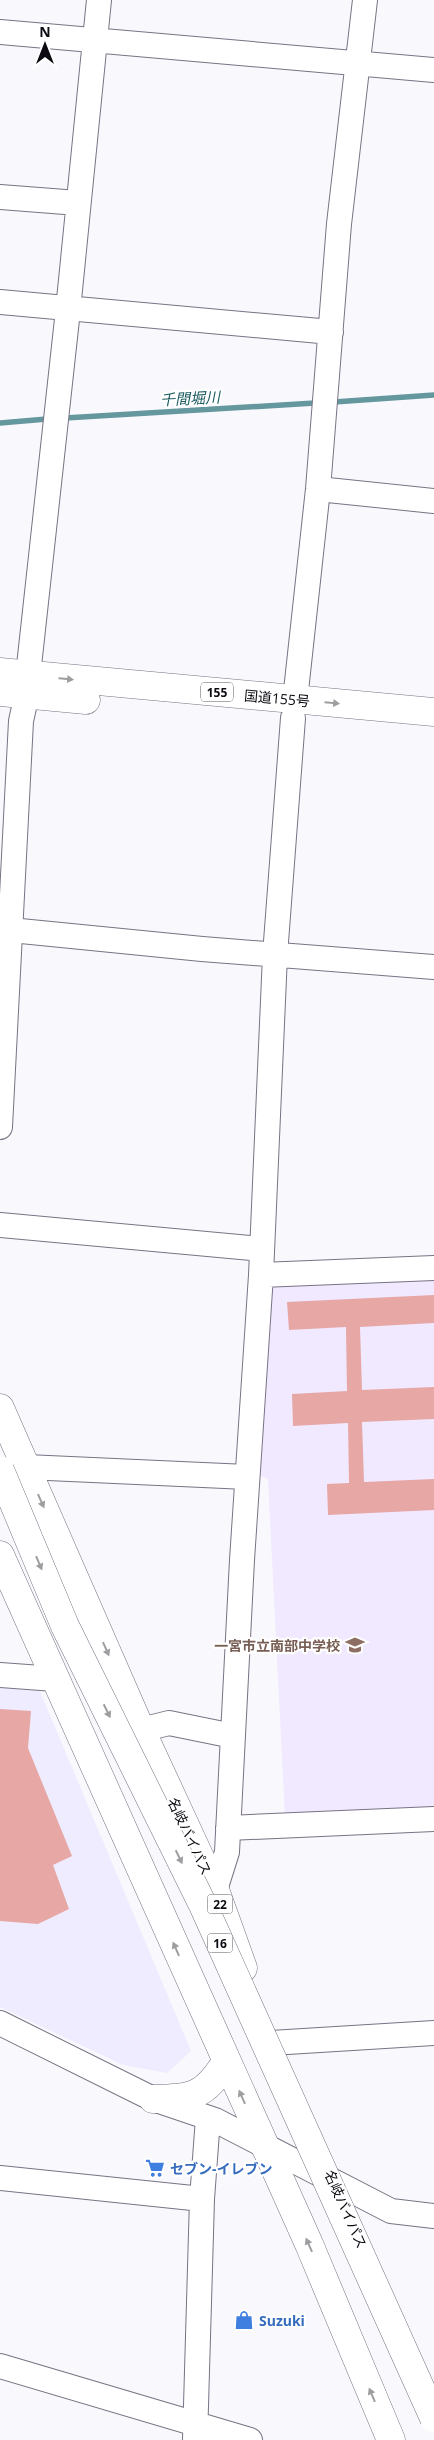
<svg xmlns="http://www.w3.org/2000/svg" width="434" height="2440" viewBox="0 0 434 2440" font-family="'Open Sans','Noto Sans JP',sans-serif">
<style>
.commercial{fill:#eeecfe}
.built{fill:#f1e9ff}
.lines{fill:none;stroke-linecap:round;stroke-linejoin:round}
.stream{stroke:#64979e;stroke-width:5.5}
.building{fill:#e6a7a5}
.minor-casing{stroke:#797284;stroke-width:26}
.highway-casing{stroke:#797284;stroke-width:29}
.minor{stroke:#fff;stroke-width:24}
.highway{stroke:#fff;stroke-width:28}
.highway-bridge-casing{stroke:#797284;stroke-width:29;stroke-linecap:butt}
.highway-bridge{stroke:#fff;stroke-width:28}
.oneway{fill:#9e9da0}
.labels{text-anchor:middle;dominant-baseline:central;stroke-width:4.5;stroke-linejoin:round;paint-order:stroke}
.shield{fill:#fff;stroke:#565458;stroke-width:1}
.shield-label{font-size:12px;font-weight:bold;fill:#0d0a11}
.street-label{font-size:14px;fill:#0d0a11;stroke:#fff}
.education-label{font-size:14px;font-weight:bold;fill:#785e54;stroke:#fff;text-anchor:end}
.shop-label{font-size:14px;font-weight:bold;fill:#366cbe;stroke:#fff;text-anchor:start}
.water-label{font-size:15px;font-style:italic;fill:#1a5a5f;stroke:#fff}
</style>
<rect width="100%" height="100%" fill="#f9f8fc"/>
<path class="commercial" d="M0,1675l34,2 157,374 -24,22 -44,-8 -123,-58z"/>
<path class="built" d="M434,1279v531l-149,7 -17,-338 -12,-5 14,-187z"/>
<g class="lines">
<path class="stream" d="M334,402l100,-7
M65,418l250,-15
M0,423l47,-4"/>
</g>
<path class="building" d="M434,1295v28l-74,4 2,63 72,-3v32l-72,3 2,60 70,-3v31l-106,5 -1,-31 22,-1 -1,-60 -55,3 -1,-32 55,-3 -1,-64 -57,3 -2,-28z
M0,1709l31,2 -3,37 44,108 -19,9 16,44 -31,15 -38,-3z"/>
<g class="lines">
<g class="minor-casing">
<path id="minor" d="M0,32l434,38
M0,197l78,6
M0,302l331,30
M318,489l116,12
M28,675l40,-365 31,-310
M295,700l23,-211 21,-265 26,-224
M0,929l202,20 232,18
M0,1127l21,-406 6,-27
M0,1225l262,24
M261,1275l173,-7
M26,1467l221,10
M0,1675l55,4
M141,1730l28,-7 64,13
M228,1828l206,-9
M215,1890l12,-38 15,-292 19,-285 14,-320 18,-237
M0,2023l153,76 62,21 176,91 43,5
M271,2043l163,-10
M0,2178l202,21
M0,2366l250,74
M195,2440l7,-241 6,-81"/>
</g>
<g class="highway-casing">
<path id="highway" d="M0,672l434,40
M0,692l86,8
M0,1408l141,322 74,160 28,78
M0,1555l309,689 82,196
M153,2099c40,-1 51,-2 73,-37"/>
</g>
<use href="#minor" class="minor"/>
<use href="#highway" class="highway"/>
<g class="highway-bridge-casing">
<path id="highway-bridge" d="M0,1470l65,156 138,279 231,513"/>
</g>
<use href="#highway-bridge" class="highway-bridge"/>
</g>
<defs><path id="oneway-solid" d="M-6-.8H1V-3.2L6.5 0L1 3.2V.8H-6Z" transform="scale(1.25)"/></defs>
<g class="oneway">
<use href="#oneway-solid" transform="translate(66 679) rotate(5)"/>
<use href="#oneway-solid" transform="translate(332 703) rotate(5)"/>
<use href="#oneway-solid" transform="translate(41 1501) rotate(66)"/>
<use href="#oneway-solid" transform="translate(39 1563) rotate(67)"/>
<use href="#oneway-solid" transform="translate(106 1649) rotate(66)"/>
<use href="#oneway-solid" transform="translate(107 1711) rotate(64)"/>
<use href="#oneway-solid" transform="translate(179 1857) rotate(64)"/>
<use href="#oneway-solid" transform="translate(176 1949) rotate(-114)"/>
<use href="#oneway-solid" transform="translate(242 2097) rotate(-114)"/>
<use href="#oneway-solid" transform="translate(309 2245) rotate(-114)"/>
<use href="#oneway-solid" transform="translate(372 2395) rotate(-113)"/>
</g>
<defs>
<g id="school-bare" transform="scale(1.5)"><path d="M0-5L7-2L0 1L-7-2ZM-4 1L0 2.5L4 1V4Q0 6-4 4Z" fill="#8d6e63" stroke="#fff" stroke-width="2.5" paint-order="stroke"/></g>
<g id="supermarket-bare" transform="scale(1.5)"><path d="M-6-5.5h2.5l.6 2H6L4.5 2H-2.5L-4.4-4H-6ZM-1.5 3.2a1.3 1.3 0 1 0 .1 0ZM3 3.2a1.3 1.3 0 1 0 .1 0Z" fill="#3f7fe0" stroke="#fff" stroke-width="2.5" paint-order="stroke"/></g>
<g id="shop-bare" transform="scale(1.5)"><path d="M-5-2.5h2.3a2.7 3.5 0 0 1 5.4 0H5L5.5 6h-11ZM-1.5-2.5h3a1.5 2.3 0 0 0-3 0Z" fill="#3f7fe0" stroke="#fff" stroke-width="2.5" paint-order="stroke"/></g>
</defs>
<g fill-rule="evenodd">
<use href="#school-bare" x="355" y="1645"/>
<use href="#supermarket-bare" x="155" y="2168"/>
<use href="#shop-bare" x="244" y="2320"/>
</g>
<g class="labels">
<g class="shield">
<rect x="201" y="682.5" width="32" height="19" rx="4"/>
<rect x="207.5" y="1894.5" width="25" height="19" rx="4"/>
<rect x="207.5" y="1933.5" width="25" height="19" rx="4"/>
</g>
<g class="shield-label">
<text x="217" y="692">155</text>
<text x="220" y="1904">22</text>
<text x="220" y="1943">16</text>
</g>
<g class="street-label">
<text transform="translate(277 698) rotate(5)">国道155号</text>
<text transform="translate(190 1836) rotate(65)">名岐バイパス</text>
<text transform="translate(346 2209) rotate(66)">名岐バイパス</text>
</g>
<g class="education-label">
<text x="340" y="1645">一宮市立南部中学校</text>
</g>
<g class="shop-label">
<text x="170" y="2168">セブン-イレブン</text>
<text x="259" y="2320">Suzuki</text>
</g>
<g class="water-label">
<text transform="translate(190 398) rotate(-3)">千間堀川</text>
</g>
</g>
<g transform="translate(45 45)" stroke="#ffffff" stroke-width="4" paint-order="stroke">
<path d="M0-4L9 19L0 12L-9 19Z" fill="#0d0a11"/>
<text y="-8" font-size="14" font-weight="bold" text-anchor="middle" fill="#0d0a11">N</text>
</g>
</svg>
